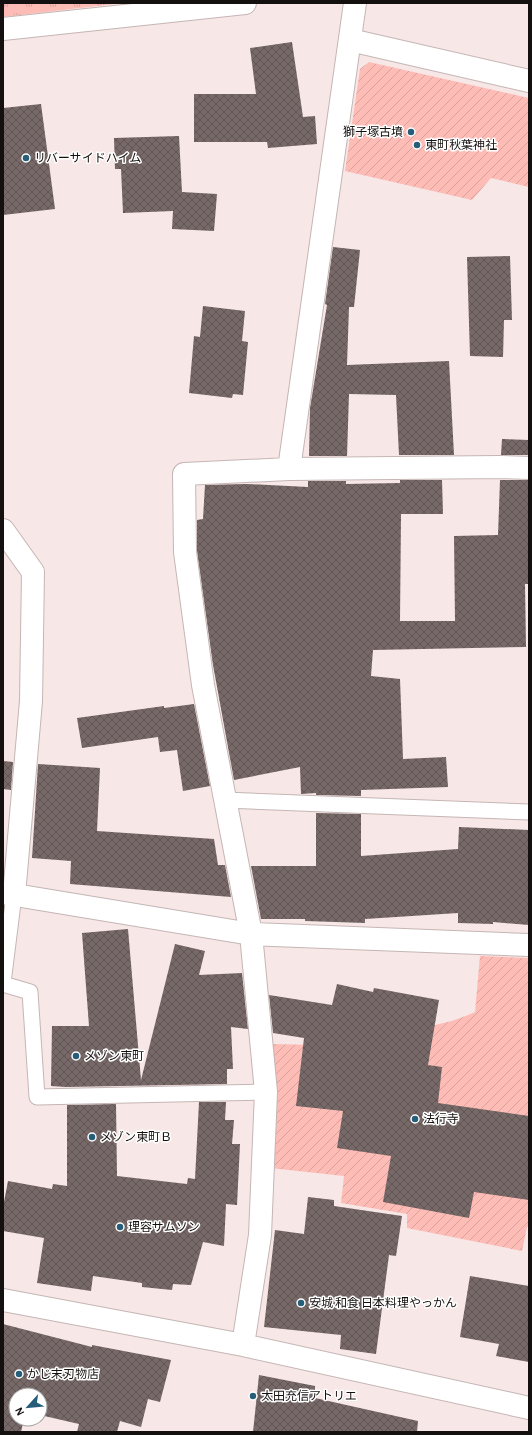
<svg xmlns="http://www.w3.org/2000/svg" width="532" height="1435" viewBox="0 0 532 1435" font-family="'Alegreya Sans','Noto Sans JP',sans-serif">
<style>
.grass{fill:url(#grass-tufts)}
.garden{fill:url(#garden-furrows)}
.building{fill:url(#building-cross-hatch)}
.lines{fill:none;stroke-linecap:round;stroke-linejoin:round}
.service-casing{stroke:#c5b6b5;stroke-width:17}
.minor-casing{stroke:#c5b6b5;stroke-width:24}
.service{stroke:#fff;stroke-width:15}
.minor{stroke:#fff;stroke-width:22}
.poi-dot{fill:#265d78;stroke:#fff;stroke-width:1.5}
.labels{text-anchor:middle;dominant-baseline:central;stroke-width:3;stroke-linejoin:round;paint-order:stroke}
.poi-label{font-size:12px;fill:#151010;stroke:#fff;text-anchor:start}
</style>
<defs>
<pattern id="grass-tufts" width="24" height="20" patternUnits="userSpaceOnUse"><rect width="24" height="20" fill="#febcb7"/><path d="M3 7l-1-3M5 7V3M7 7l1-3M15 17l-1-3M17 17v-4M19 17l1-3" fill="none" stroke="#d9a19c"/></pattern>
<pattern id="garden-furrows" width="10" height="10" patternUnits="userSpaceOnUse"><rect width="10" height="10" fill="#febcb7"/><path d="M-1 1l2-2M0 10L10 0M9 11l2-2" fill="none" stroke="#d9a19c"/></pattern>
<pattern id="building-cross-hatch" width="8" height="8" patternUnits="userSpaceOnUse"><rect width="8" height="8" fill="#776968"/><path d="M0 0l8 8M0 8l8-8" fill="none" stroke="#605554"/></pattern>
</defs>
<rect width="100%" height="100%" fill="#f7e7e6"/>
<path class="grass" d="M3,3h120l-120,14z"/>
<path class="garden" d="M369,62l160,36v89l-38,-9 -19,22 -127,-29 15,-102z
M480,956l49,2v269h-2l-5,24 -115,-23v-14l-66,-11 3,-27 -74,-8 2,-124 138,3 4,-19c22,-2 41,-7 61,-16z"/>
<path class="building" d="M292,42l11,75 12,-1 2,28 -49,4 -1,-6h-73v-48h62l-6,-46z
M41,104l14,105 -52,6v-107z
M179,136l3,56 35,2 -3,37 -42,-2 1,-18 -50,2 -2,-44h-6l-1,-31z
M333,247l27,3 -6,57h-5l-2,58 102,-4 5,94h-55l-3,-60 -47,-1 -2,62h-38l1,-48 17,-103 -2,-1z
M510,256l2,64h-8l-1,37 -33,-1 -3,-99z
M203,306l42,5 -3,30 6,1 -5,53 -10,-1 -1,4 -43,-5 5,-57 6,1z
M502,439l27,1v15h-28z
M400,480h42l1,34h-42l-1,107h55l-1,-85 44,-1 2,-55h29v104h-4l1,63 -153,3 -2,26 29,3 3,80 43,-2 2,30 -87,3v6l-45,-1v-2l-15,1 -1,-27 -66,13 -21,-115 -16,-114v-31l6,-1 2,-34 42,-1 61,3v-6h38v3l54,-1z
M194,704l16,82 -27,5 -6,-41 -17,2 -2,-15 -76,11 -5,-30 87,-12v2z
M3,761l10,1 -2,28 -8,-1z
M38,764l62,4 -3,63 117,8 4,26h7l6,32 -161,-13 1,-23 -39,-3z
M316,813l45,1v42l97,-7 1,-22 70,3v95l-36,-3v2l-35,-1v-10l-93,6v4l-60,-2v-2h-44l-10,-53h65z
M128,929l13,151 34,-136 30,7 -6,24 43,-2 6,56 -17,-2 2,42h-6v15l-161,3 -15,-1 1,-60h37l-7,-93z
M337,984l36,8 1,-4 65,12 -11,65 14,2 -4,36 91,13v84l-55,-8 -5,26 -86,-16 8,-46 -54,-8 6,-37 -47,-5 8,-68 -31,-5 -4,-38 63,10z
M199,1102h27l-1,18h9l-2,24h8l-3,61 -11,-1 -2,42 -21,-4 -12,43 -18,-1 -1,6 -30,-3v-4l-49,-7 -2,15 -54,-8 7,-45 -41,-7v-24l5,-26 44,8 1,-5 14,2v-81l49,-1 1,72 70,8 1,-6 7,1z
M308,1197l26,3v6l68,10 -6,40 -7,-1 -13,99 -36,-5 1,-14 -77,-8 11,-97 29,4z
M470,1276l59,10v76l-33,-6 3,-12 -39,-7z
M3,1324l89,23v-2l79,15 -11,42 -12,-3 -7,28 -21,-6 -3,11h-40l2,-8 -39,-9v-20h-24v24h8l-3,13h-18z
M259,1375l56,11v12l103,23 -1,11h-164z"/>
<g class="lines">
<g class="service-casing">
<path id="service" d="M225,800l304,12
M3,983l11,-88
M3,984l27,8 7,105 229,-5"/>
</g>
<g class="minor-casing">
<path id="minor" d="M3,29l242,-26
M350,40l179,41
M289,469l66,-466
M3,530l30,42 -2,129 -17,194
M3,893l248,41 278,11
M3,1300l240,45 286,63
M243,1345l17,-110 6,-143 -15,-158 -48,-249 -18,-133 -1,-78 105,-5 211,-2 29,1"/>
</g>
<use href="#service" class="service"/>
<use href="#minor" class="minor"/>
</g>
<g class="poi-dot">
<circle cx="411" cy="132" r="4"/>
<circle cx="417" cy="145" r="4"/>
<circle cx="26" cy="158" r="4"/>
<circle cx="76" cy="1056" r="4"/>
<circle cx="415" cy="1119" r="4"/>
<circle cx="92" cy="1137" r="4"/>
<circle cx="120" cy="1227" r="4"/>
<circle cx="301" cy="1303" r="4"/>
<circle cx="19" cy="1374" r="4"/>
<circle cx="253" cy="1396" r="4"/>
</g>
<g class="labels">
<g class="poi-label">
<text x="403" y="132" text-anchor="end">獅子塚古墳</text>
<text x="425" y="145">東町秋葉神社</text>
<text x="34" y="158">リバーサイドハイム</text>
<text x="84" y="1056">メゾン東町</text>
<text x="423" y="1119">法行寺</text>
<text x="100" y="1137">メゾン東町Ｂ</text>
<text x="128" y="1227">理容サムソン</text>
<text x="309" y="1303">安城 和食 日本料理やっかん</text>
<text x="27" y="1374">かじ末刃物店</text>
<text x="261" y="1396">太田充信アトリエ</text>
</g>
</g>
<rect width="532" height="1435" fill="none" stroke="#151010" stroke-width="8"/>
<g transform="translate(28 1407) rotate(243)"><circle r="19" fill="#ffffff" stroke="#a19f9f"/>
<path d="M0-3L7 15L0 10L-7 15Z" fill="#265d78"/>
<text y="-6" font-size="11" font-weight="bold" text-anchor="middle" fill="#151010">N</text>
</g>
</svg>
